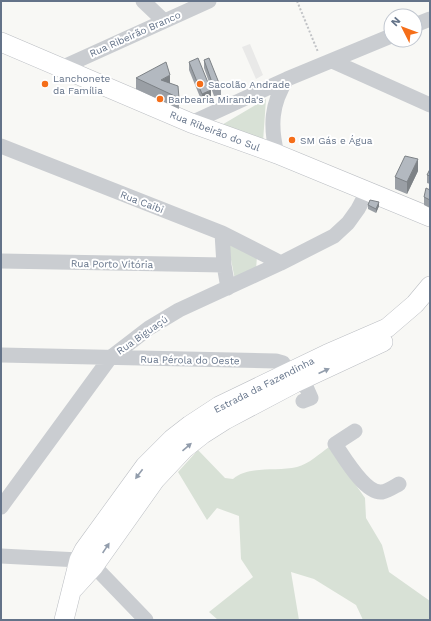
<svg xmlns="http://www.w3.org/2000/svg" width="431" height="621" viewBox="0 0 431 621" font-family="'Work Sans',sans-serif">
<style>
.built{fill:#e9e9e8}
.green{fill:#d8e1d6}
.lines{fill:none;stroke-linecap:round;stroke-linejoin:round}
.major-casing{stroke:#bbbec3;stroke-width:20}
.path{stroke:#c1c3c6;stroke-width:2;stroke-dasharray:2 2;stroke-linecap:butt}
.minor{stroke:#cacdd1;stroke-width:15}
.major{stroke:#fff;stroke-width:19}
.wall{fill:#9a9fa5}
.shaded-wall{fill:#7d8286}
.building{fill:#b3b9c0;stroke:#7d8286}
.oneway{fill:#929dac}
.poi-dot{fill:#f56e19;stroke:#fff;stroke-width:1.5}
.labels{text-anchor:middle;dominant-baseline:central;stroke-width:4;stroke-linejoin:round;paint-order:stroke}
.street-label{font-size:10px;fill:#647389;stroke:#fff}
.poi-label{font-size:10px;fill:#647389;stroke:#fff;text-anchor:start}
</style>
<rect width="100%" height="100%" fill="#f8f8f5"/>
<path class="built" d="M250,44l13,31 -7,4 -14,-32z"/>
<path class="green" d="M266,99l-3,43 -43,-16z
M228,244l29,12 -1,14 -21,10z
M329,447l36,51 1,20 16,27 7,27 41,29v19h-67l-7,-15 -42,-26 -23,-7 8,48h-81l-9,-8 44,-35 -12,-18 -2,-43 -22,-8 -10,12 -29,-48 20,-22 27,28 8,1c16,-14 43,-7 64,-12 12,-3 22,-13 32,-20z"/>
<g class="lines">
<g class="major-casing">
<path id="major" d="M1,42l190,81 86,31 153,63
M74,588l20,-22 61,-86 29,-31 19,-15 22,-14 70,-37 88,-41
M64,620l15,-60 5,-10 61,-84 27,-27 18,-14 29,-19 108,-52 60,-26 28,-24 15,-18"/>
</g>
<path class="path" d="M297,1l21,51"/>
<path class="minor" d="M143,1l21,20
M415,25l15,-6
M332,61l98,44
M61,68l148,-67
M191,123l96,-44 104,-43
M1,146l221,87 59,30
M277,154c-7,-28 -6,-50 10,-75
M222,233l2,32 4,23
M1,261l223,4
M1,355l275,6 7,2 10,18
M303,380l8,18 -8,3
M355,431l-20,13c9,13 30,50 47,48 6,-1 13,-6 17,-8
M1,507l109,-149 39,-30 30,-18 102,-47 53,-27 14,-13 10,-14 9,-17
M1,556l78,4 15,6 52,54"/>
<use href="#major" class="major"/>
</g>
<path class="wall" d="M204,60l17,28v7l-7,1 -10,-28z
M189,62l22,36 -9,4 -13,-32z
M136,78l34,5 9,15v11l-43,-20z
M430,169v15l-3,-1v-8z
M418,171l-11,23 -12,-5v-12z
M430,190v18l-6,-3v-8z
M368,205l11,1 -3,7 -8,-4z"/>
<path class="shaded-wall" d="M170,75v11l-9,-6z
M211,90v8l-9,4v-8z
M418,159v12l-11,23v-12z
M379,202v4l-3,7v-4z"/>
<path class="building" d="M198,58l13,32 -9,4 -13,-32z
M209,58l12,30h-7l-10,-28z
M166,62l4,13 -9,5 17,6 1,12 -43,-20z
M405,156l13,3 -11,23 -12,-5z
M430,169v7l-3,-1z
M426,188l4,2v10l-6,-3z
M370,200l9,2 -3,7 -8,-4z"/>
<defs><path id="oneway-solid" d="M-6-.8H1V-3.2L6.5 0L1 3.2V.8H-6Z"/></defs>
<g class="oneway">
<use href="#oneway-solid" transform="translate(324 371) rotate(-24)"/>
<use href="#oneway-solid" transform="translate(187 447) rotate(-41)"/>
<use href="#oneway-solid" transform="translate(139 474) rotate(127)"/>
<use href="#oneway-solid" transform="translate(106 548) rotate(-56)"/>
</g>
<g class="poi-dot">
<circle cx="45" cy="84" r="4"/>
<circle cx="200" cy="84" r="4"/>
<circle cx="160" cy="99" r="4"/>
<circle cx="292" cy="140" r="4"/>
</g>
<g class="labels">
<g class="street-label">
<text transform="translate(135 34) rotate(-24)">Rua Ribeirão Branco</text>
<text transform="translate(215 131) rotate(21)">Rua Ribeirão do Sul</text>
<text transform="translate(142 202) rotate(21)">Rua Caibi</text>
<text transform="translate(112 264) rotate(1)">Rua Porto Vitória</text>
<text transform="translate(142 335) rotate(-35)">Rua Biguaçú</text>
<text transform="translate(190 360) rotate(1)">Rua Pérola do Oeste</text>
<text transform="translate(264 385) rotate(-27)">Estrada da Fazendinha</text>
</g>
<g class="poi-label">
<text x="53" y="78">Lanchonete<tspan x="53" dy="12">da Família</tspan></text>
<text x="208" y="84">Sacolão Andrade</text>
<text x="168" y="99">Barbearia Miranda's</text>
<text x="300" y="140">SM Gás e Água</text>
</g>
</g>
<rect width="431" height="621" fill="none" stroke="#647389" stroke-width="4"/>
<g transform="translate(403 28) rotate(312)"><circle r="19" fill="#ffffff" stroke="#c1c7d0"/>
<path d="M0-3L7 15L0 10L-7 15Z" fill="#f56e19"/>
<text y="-6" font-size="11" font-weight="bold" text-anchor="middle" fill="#647389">N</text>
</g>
</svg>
